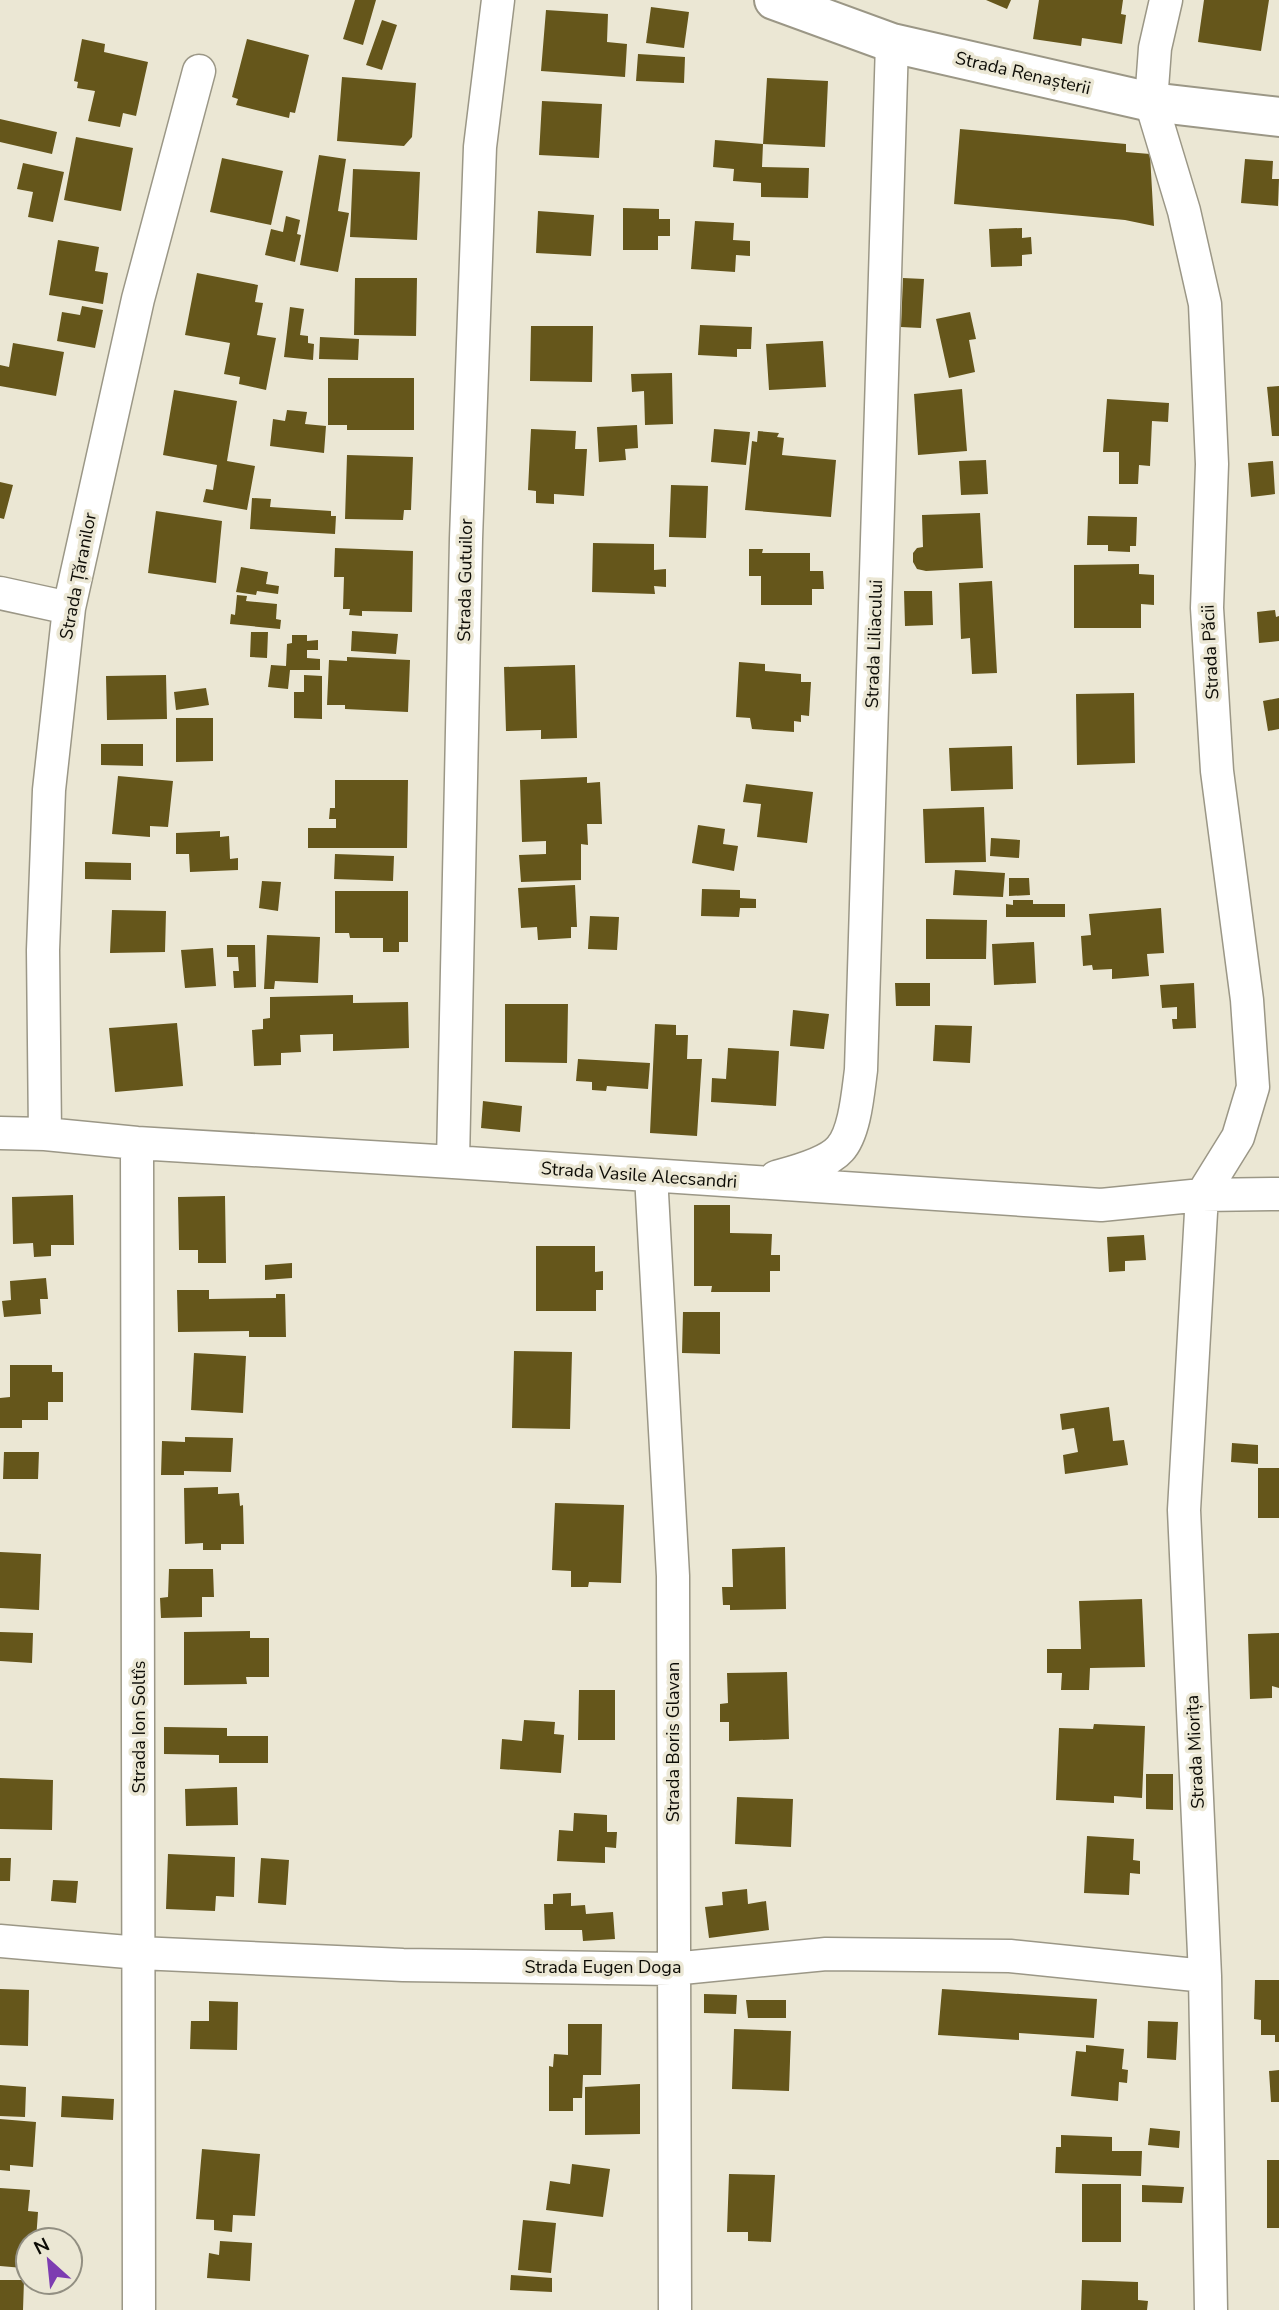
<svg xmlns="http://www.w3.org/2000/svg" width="1279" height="2310" viewBox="0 0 1279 2310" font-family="'Nunito Sans',sans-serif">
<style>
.building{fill:#65561b}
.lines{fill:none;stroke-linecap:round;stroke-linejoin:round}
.street-casing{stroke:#9b9786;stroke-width:35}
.secondary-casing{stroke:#9b9786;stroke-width:42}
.street{stroke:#fff;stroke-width:32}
.secondary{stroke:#fff;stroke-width:38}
.labels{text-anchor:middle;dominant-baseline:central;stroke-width:7;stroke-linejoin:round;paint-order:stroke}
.street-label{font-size:18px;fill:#0d0c06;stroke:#ebe7d4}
</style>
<rect width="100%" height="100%" fill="#ebe7d4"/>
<path class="building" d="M355,0h21l-13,45 -20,-6z
M986,0h25l-4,9z
M1039,0h84l-2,14 5,1 -4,29 -40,-6 -1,8 -48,-7z
M1204,0h65l-8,51 -63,-9z
M651,7l38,5 -5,36 -38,-5z
M546,10l62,4 -1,28 20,2 -2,33 -84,-6z
M382,20l15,5 -15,45 -16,-5z
M82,39l23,5 -1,8 44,10 -12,54 -13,-3 -3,14 -32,-6 7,-30 -18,-3 1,-6 -4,-1z
M247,39l62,16 -14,58 -5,-1 -1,6 -53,-13 2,-6 -6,-2z
M638,54l47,3 -1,26 -48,-2z
M342,77l74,6 -4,54 -8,9 -67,-5z
M767,78l61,3 -3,66 -62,-3 -1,23 47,1 -1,30 -47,-1v-14l-28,-2 1,-12 -21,-2 2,-27 48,4z
M542,101l60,3 -3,54 -60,-3z
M0,119l57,13 -5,22 -52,-12z
M960,129l166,15v8l24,2 4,72 -29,-6 -171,-16z
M76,137l57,11 -12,63 -57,-11z
M319,155l27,4 -8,52 11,2 -11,59 -38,-7z
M222,158l61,13 -12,54 -61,-13z
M1245,159l28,2 -1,18h7l-1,27 -37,-3z
M23,163l41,9 -11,50 -25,-5 5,-25 -16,-3z
M353,169l67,3 -3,68 -67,-3z
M623,208l36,1v10h11v17h-12v14h-35z
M538,211l56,4 -3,41 -55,-3z
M286,216l14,4 -3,14 4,1 -6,27 -30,-7 6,-26 12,3z
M695,221l39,2 -1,17 17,1v15l-14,-1 -1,17 -44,-3z
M1022,228v10l9,-1 1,17 -10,1v11l-31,1 -2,-38z
M58,240l41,7 -4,24 13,2 -5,31 -54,-9z
M197,273l61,12 -3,17 8,1 -6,32 19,3 -10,52 -27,-6 1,-7 -16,-3 6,-31 -45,-8z
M355,278h62l-1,58 -62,-1z
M903,278l21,1 -3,49 -20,-1z
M82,306l21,4 -8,38 -38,-7 5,-29 18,3z
M290,307l14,2 -4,26 8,1v7l6,1 -1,16 -29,-3z
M970,312l6,27 -7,1 6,32 -26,6 -13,-59z
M700,325l52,2 -1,22h-14v8l-39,-2z
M531,326h62l-1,56 -62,-1z
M320,337l39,2 -1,21 -39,-1z
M823,341l3,46 -57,3 -3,-46z
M13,343l51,9 -8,44 -56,-10v-21l9,2z
M672,373l1,51 -28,1 -1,-34 -12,1 -1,-18z
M328,378h86v52h-67v-5h-19z
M1279,386v50h-7l-5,-49z
M962,389l5,62 -49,4 -4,-61z
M174,390l63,11 -10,60 28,5 -8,44 -44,-8 3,-13 7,1 4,-25 -54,-10z
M1107,399l62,4 -1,19 -16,-1 -2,45 -11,-1 -1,19h-19v-32h-16z
M287,410l20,2 -2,12 21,2 -2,27 -54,-7 3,-27 12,2z
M637,425l1,23 -13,1 1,11 -27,2 -2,-35z
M531,429l45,2 -1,18h12l-3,47 -30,-2v10l-18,-1v-12l-8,-1z
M714,429l36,3 -4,33 -35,-3z
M758,431l21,2 -2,4 7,1 -2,17 54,5 -5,57 -86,-7 7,-69 5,1z
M347,455l66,2 -2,53h-7l-1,10 -58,-1z
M986,460l2,34 -27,1 -2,-34z
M1273,461l2,33 -24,3 -3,-34z
M0,482l13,3 -9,34 -4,-1z
M671,485l37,1 -2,52 -37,-1z
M252,498l19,1 -1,8 61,4v5h5l-1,18 -85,-5z
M156,511l66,10 -6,62 -68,-10z
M980,513l3,55 -57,3 -9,-2 -4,-7v-9l4,-5 6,-1 -1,-32z
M1088,516l49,1 -1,29h-6v6l-22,-1v-6h-21z
M593,543l61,1v26l12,-1v18l-12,-1 1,8 -63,-2z
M335,548l78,3 -1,61 -50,-1v5l-13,-1 1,-6h-7l1,-32h-10z
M749,549h14l-1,4h48v18h13l1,18h-12v16h-51v-29h-12z
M1139,564v10l15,1v30l-13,-1v24h-67v-63z
M241,567l27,5 -2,12 13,2 -1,8 -21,-3 -1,4 -20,-3z
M992,581l5,92 -25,1 -2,-36 -9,1 -2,-56z
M904,591h28l1,34 -28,1z
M237,595l10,1 -1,5 31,3 -1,15 5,1 -1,9 -50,-5 1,-10 4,1z
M1275,610l1,7 3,-1v25l-20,2 -2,-31z
M352,631l46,3 -2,20 -45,-3z
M251,632h17l-1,26 -17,-1z
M292,635h15v6l11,-1v10h-11v8l13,1v11h-30l-2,19 -20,-2 3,-22 15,1 1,-22 5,-1z
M347,657l63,3 -2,52 -63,-3v-4h-18l2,-45 18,1z
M739,662l26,2v7l36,3v8h10l-2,34 -8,-1v7l-7,-1v11l-42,-3 -2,-11 -14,-1z
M575,665l2,73 -36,1v-9l-35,1 -2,-64z
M166,675l1,44 -60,1 -1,-44z
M304,675l18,1v43l-28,-1v-26h10z
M206,688l3,17 -33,5 -2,-18z
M1134,693l1,70 -58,2 -1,-71z
M1279,698v31l-11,2 -5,-30z
M176,718h37v43l-37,1z
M101,744h42v22l-42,-1z
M1012,746l1,43 -62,2 -2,-43z
M118,776l55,5 -5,46 -18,-1v11l-38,-3z
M587,777v6l13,-1 2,42h-15l1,21 -7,-1v36l-60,2 -2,-27 27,-1v-13l-24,1 -2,-62z
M335,780h73l-1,68h-99v-20h28v-9h-7l1,-11h5z
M746,784l67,8 -6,51 -50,-6 4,-33 -18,-2z
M984,807l2,55 -61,1 -2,-54z
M698,825l27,4 -2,15 15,2 -4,25 -42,-8z
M220,831v6l9,-1 1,23 8,-1v12l-48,2 -1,-18h-13v-21z
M991,838l29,2 -1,18 -29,-2z
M335,854l59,2 -1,25 -59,-2z
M85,862l46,1v17l-46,-1z
M955,870l50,3 -2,24 -50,-2z
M1009,878h20l1,17 -21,1z
M262,881l19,1 -3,29 -19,-3z
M575,885l2,42h-6v11l-33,2 -1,-13 -16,1 -3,-40z
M702,889l38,1v8l16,1v9h-16l-1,9 -38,-1z
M335,891h73v51h-9v10h-16v-14h-33l-1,-5h-14z
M1013,900h20v4h32v13h-59v-13l7,1z
M1161,908l3,45 -17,1 2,22 -37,3v-10l-19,1 -1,-5 -9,1 -2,-30 10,-1 -2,-21z
M112,910l54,1 -1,41 -55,1z
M590,916l29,1 -2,33 -29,-1z
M926,919l61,1 -1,39h-60z
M267,935l53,2 -2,46 -43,-2 -1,8h-10z
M1034,942l2,41 -42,2 -2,-41z
M227,945h28l1,42 -22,1 -1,-17h6l-1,-14h-11z
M213,948l3,38 -31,2 -4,-38z
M895,983h35v23h-34z
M1194,983l2,45 -23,1 -1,-10h5v-12l-15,1 -2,-23z
M353,995v8l55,-1 1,46 -76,3v-17l-33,1 1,17 -20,1v12l-27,1 -2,-36 11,-1v-10l7,-1v-21z
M505,1004h63l-1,59 -62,-1z
M793,1010l36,4 -5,35 -34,-3z
M177,1023l6,63 -68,6 -6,-64z
M655,1024l21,1v10h12l-1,24h15l-5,77 -47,-3z
M935,1025l37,1 -2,37 -37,-2z
M728,1048l51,3 -3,55 -65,-4 1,-24 14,1z
M578,1059l72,4 -2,26 -41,-3 -1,5 -14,-1v-8l-16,-1z
M483,1101l39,5 -2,26 -39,-4z
M73,1195l1,50h-23v11l-17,1 -1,-14 -20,1 -1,-47z
M225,1196l1,67h-28v-13h-19l-1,-53z
M694,1205h36v28l42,1 -1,21h9v16h-10v21h-59l1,-6h-18z
M1144,1235l2,25 -21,1v10l-16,1 -2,-35z
M536,1246h59v26l8,-1v19h-7v21h-60z
M292,1263v15l-27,2v-15z
M46,1278l2,21h-8l1,15 -37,3 -2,-16 9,-1 -1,-19z
M177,1290h32v9l67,-1v-4h9l1,43h-37v-6l-71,1z
M683,1312h37v42l-38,-1z
M514,1351l58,1 -2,77 -58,-1z
M194,1353l52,3 -3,57 -52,-3z
M10,1365h42v7h11v30h-15v18h-26v8h-22v-30l10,-1z
M1109,1407l4,34 11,-1 4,25 -63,9 -2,-19 15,-3 -4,-24 -12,2 -2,-16z
M185,1437l48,1 -2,34 -47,-1v4h-23l1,-34 23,1z
M1232,1443l26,2v19l-27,-2z
M4,1452h35l-1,27h-35z
M1258,1468h21v50h-21z
M218,1487v7l21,-1 1,13 3,-1 1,39h-23v6h-18v-7l-18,1 -1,-56z
M555,1503l69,2 -3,78 -32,-1 -1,5h-17v-16l-19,-1z
M785,1547l1,62 -56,1v-5h-7l-1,-18h11l-1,-38z
M0,1552l41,2 -2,56 -39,-2z
M169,1569h44l1,28h-12v20l-41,1 -1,-20 8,-1z
M1142,1599l3,68 -55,1 -1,22h-28l1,-17h-15v-24h34l-2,-48z
M250,1631v7h19v39h-23l1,7 -63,1v-53z
M0,1632l33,1 -1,30 -32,-2z
M1279,1633v55l-7,-2v12l-22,1 -2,-65z
M787,1672l2,67 -60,2v-19h-9v-18l8,-1 -1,-30z
M579,1690h36v50h-37z
M524,1720l31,2 -1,12 10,1 -3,38 -61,-4 2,-30 20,2z
M1094,1724l51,2 -3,72 -28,-2v7l-58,-3 3,-72 34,1z
M164,1727l63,1v8h41v27h-49v-8l-55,-1z
M1146,1774h27v36l-27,-1z
M0,1778l53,2 -1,50 -52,-1z
M237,1787l1,38 -52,1 -1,-37z
M737,1797l56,2 -2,48 -56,-3z
M574,1813l33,2v17h10l-1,16 -11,-1v16l-48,-2 2,-31 14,1z
M1087,1836l47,3 -1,21 7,1v13l-10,-1 -1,22 -45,-2z
M168,1854l67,3 -1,40 -18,-1 -1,15 -49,-2z
M0,1858h11l-1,23h-10z
M261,1858l28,2 -3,45 -28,-2z
M53,1880l25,1 -2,22 -25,-2z
M747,1889l1,15 18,-3 3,29 -60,8 -4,-31 18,-2 -1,-13z
M571,1893v13l14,-1 1,9 27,-2 2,27 -32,2 -1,-11h-37l-1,-26h9v-10z
M1255,1980h24v62h-4v-7h-14v-15l-7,-1z
M0,1989l29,1 -1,56 -28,-1z
M942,1989l155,10 -3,39 -75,-5v7l-81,-5z
M704,1994l33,1 -1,19 -32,-1z
M746,2000h40v18h-38z
M209,2001l29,1 -1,48 -47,-1 1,-28h18z
M1148,2021l30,1 -2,38 -29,-2z
M568,2024h34l-1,51h-18l-1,23h-9v13h-24v-45l4,1 1,-13 14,1z
M734,2029l57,2 -2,60 -57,-2z
M1086,2045l38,4 -2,20 6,1 -1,13 -8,-1 -1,19 -47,-5 5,-45 10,1z
M1279,2070v32h-8l-2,-31z
M640,2084v50l-55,1v-48z
M0,2085l26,2 -1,30 -25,-1z
M62,2096l52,3 -1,21 -52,-3z
M0,2119l36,3 -3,45 -23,-2v6l-10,-1z
M1150,2128l30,3 -1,17 -31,-3z
M1061,2135l51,2v14h30l-1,25 -86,-3 1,-26h5z
M202,2149l58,5 -5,62 -22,-1 -1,17 -18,-2v-10l-18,-1z
M1267,2160h12v68h-12z
M572,2164l38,5 -7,48 -57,-7 4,-29 20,3z
M729,2174l46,1 -4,67 -23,-1v-9h-21z
M1082,2184h39v58h-39z
M1142,2185l42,2 -2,16 -40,-1z
M0,2188l30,2 -2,21 10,1 -2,28 -11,-1 -2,29 -23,-2z
M523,2220l33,3 -5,50 -33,-3z
M220,2241l32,2 -2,38 -43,-3 2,-25 10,2z
M511,2275l41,3v14l-42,-2z
M0,2280h24l-1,30h-23z
M1082,2280l56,2v18l10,1 -1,9h-66z"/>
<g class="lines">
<g class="street-casing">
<path id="street" d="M1166,0l-11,48 -4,54 33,109 21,93 7,160 -5,144 10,163 30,229 6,87 -15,50 -36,58 -18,315 21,466 6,334
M0,593l69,15
M0,1133l45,1 92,9 316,19 648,43 101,-10 77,-1
M45,1134l-2,-184 6,-160 20,-182 69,-309 61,-228
M137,1143l2,1167
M453,1162l13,-623 14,-392 18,-147
M651,1175l22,401 2,734
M776,1177c18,-5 51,-13 64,-28 15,-16 18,-57 21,-79l31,-1027
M0,1941l139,12 264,12 269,4 154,-15 184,2 195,20"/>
</g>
<g class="secondary-casing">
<path id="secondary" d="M774,0l118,43 259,59 128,15"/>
</g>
<use href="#street" class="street"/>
<use href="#secondary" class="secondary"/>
</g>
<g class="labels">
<g class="street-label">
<text transform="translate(1023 73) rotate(13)">Strada Renașterii</text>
<text transform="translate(78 576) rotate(-79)">Strada Țăranilor</text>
<text transform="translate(465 580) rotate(-89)">Strada Gutuilor</text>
<text transform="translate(874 644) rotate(-88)">Strada Liliacului</text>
<text transform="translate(1210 652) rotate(-93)">Strada Păcii</text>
<text transform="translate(639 1175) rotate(4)">Strada Vasile Alecsandri</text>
<text transform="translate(139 1727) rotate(-90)">Strada Ion Soltîs</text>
<text transform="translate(673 1742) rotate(-90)">Strada Boris Glavan</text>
<text transform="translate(1195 1752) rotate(-93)">Strada Miorița</text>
<text x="603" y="1967">Strada Eugen Doga</text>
</g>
</g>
<g transform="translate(49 2261) rotate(333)"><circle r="33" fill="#ebe7d4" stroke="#928f82" stroke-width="2"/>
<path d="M0-5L12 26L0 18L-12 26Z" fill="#7d3cb1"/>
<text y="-10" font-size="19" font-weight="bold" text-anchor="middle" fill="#0d0c06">N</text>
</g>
</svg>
